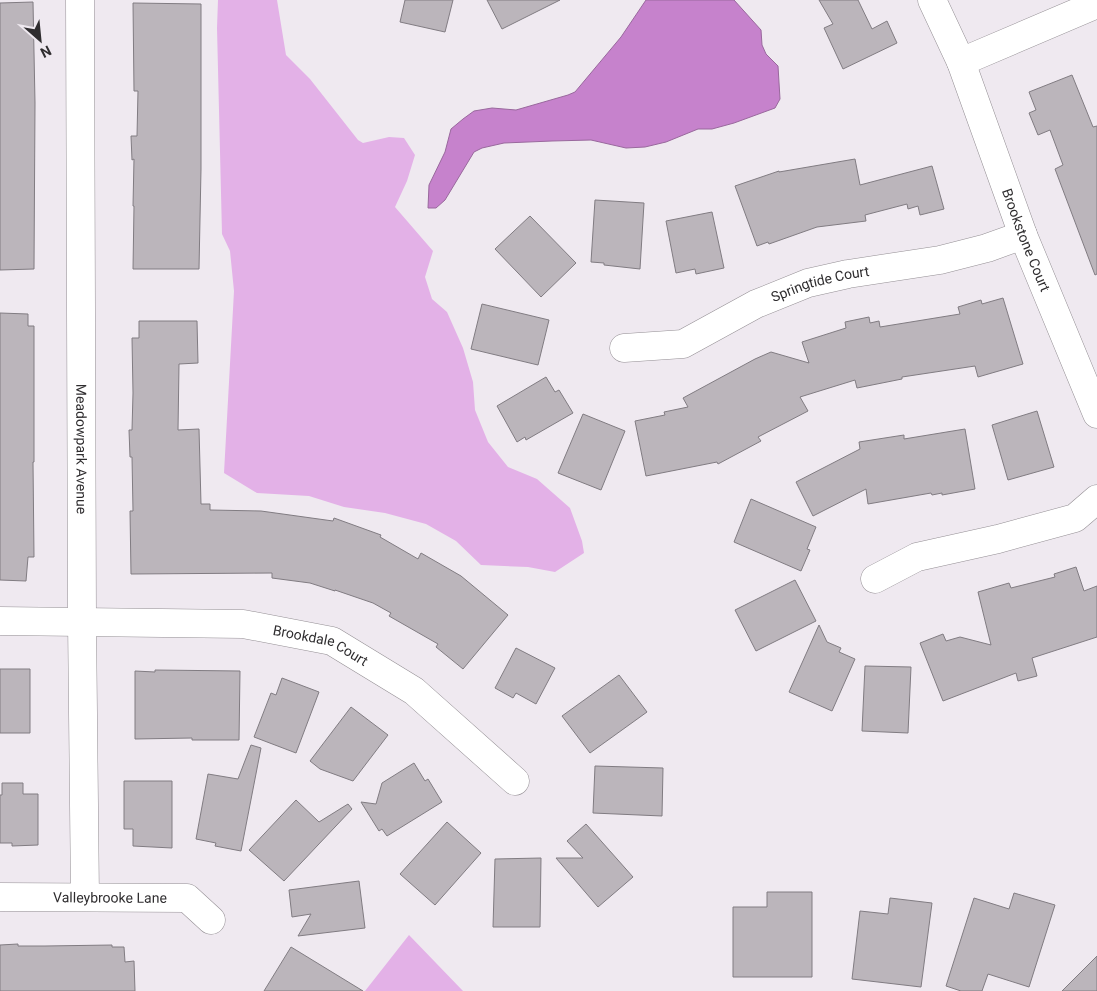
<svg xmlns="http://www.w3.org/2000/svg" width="1097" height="991" viewBox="0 0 1097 991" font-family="Roboto,sans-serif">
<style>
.green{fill:#e3b1e7}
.water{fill:#c682cc;stroke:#99689d}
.building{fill:#bbb5bb;stroke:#817c82}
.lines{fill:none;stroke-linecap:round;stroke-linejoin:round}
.minor-casing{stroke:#948f94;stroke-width:29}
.minor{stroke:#fff;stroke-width:28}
.labels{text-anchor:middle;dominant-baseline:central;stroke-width:5;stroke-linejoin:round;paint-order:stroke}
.street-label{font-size:14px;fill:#2f2d2f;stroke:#efe9f0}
</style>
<rect width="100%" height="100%" fill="#efe9f0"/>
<path class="green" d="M218,0h59l9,55 24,24 48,61 5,3 26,-6 15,1 11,17 -8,26 -12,26 38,44 -8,26 7,22 15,13 16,36 10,34 2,28 13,32 20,25 29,12 33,29 12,33 2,12 -29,19 -27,-5 -47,-2 -25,-24 -30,-17 -41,-11 -41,-6 -35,-11 -52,-3 -33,-20 10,-182 -4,-40 -8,-17 -5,-206z
M409,935l54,56h-98z"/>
<path class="water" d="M646,0h88l27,30 1,15 4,9 12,12 2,33 -5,9 -41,15 -22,6h-14l-32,13 -21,5 -19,1 -35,-8 -39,1 -48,2 -22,5 -8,4 -29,48 -9,8h-8l1,-23 16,-33 6,-23 12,-10 11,-8 18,-3 24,2 52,-15 7,-3 46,-55z"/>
<path class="building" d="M405,0h48l-8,32 -45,-10z
M487,0h73l-58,29z
M819,0h39l14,29 15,-8 10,22 -54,26 -19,-41 9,-4z
M33,2l2,101 -1,166 -34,1v-267z
M133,3l68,1v165l-2,100h-66l1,-63h-1l1,-47 -2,1 -1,-24h6l1,-45h-4z
M1072,75l21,52 4,-1v148l-2,1 -40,-106 8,-4 -13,-35 -12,5 -9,-22 7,-3 -7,-18z
M855,159l5,26 72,-19 12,43 -24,6 -2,-9 -10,3 -1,-5 -42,11 1,6 -49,6 -48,17 -1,-2 -11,4 -22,-60 44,-15v1z
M595,200l49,3 -4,66 -36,-4v-2l-13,-1z
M712,212l12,56 -28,6 -1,-5 -19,4 -10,-52z
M530,216l46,47 -35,34 -46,-48z
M1003,298l20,66 -45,13 -3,-11 -73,11v2l-45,9 -2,-8 -55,17 8,14 -50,26 3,4 -43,23 -1,-2 -71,14 -11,-55 30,-6 -1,-3 24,-5 -5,-9 72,-39 16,-7 38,11 -7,-21 44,-14 -1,-6 24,-5 1,6 9,-2 1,6 80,-13 -2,-7 23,-7 1,4z
M482,304l67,16 -11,45 -67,-16z
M0,313l28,1v12h6v136h-1l1,95h-6l-2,24 -26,-1z
M139,321h58l1,42 -19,1 -1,66 21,-1 2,75h9v6l51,1 72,10 1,-3 47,17 -1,2 38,22 3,-6 40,23 47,39 -45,54 -27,-22 2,-3 -49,-28 2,-3 -18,-10 -38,-13v1l-25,-8 -38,-5v-5l-141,1 -1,-63h3l-1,-54h-2l-1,-27h3l1,-37 -1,-55h7z
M546,377l9,15 4,-2 14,23 -47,27 -1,-3 -8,5 -20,-36z
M1037,411l17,56 -46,13 -16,-55z
M583,414l42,17 -24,59 -43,-17z
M965,429l10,60 -33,6v-2l-10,2 -1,-2 -63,11 -2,-15 -53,27 -17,-34 64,-33 -1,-7 45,-7v4z
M751,499l65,28 -9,22 3,1 -9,21 -67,-29z
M1076,567l8,24 13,-5v51l-65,21 5,18 -19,5 -2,-8 -73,28 -23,-58 23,-9 3,7 14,-4 31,8 -13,-53 31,-9 2,5 44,-11 -1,-3z
M795,580l21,41 -60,30 -21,-41z
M819,625l8,17 14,6 -2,4 16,7 -23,52 -43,-19z
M516,648l39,20 -19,36 -20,-11 -3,5 -18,-10z
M865,666l46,1 -3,66 -46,-2z
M0,669h30v64h-30z
M155,670l85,1 -1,69h-47v-2l-57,1v-68l20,1z
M619,675l28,37 -57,41 -28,-37z
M282,678l37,14 -23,61 -42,-16 17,-44 5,2z
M351,707l37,28 -35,46 -33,-12 -10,-8z
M251,745l10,3 -20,103 -26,-5 1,-3 -20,-4 12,-65 30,5z
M414,763l11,18 3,-2 14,23 -55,34 -5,-7 -3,2 -18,-29 15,2 6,-21z
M595,766l68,2 -1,48 -69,-3z
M124,781h48v67l-39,-2v-17h-9z
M2,783h21v11h15v51l-26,1v-3h-12v-48h2z
M296,800l23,22 29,-18 4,5 -68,72 -35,-31z
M447,822l34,31 -46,52 -35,-31z
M586,824l47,53 -35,30 -42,-49h27l-16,-17z
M541,858l-1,69h-47l2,-68z
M359,881l6,47 -67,8 13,-22 -19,3 -3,-27z
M767,892h45v85h-79v-70h34z
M1014,893l41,12 -26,82 -41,-13 -6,17h-21l-15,-5 28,-88 35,11z
M890,898l42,5 -11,84 -69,-8 8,-68 28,3z
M18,944v2h27l67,-1v2h12l1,15 9,-1 1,30h-135v-46z
M291,947l72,44h-99z
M1097,956v35h-35z"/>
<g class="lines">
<g class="minor-casing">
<g id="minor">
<path id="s1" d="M80,0l2,621 3,276"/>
<path id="s2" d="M932,0l29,62 62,173 74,179"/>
<path d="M961,62l136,-58"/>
<path id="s3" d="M624,348l59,-4 73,-40 52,-21 40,-9 92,-14 47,-12 36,-13"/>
<path d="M875,579l42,-22 81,-18 77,-21 22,-19"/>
<path id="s4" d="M0,621l243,3 89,17 82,50 101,90"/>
<path id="s5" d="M0,897l187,1 24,22"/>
</g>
</g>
<use href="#minor" class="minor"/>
</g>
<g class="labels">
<g class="street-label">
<text stroke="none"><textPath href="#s2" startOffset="258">Brookstone Court</textPath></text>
<text stroke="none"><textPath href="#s3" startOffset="210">Springtide Court</textPath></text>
<text stroke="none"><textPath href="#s1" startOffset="449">Meadowpark Avenue</textPath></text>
<text stroke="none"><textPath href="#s4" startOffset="324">Brookdale Court</textPath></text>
<text stroke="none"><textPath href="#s5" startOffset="110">Valleybrooke Lane</textPath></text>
</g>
</g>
<g transform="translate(40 40) rotate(153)" stroke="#efe9f0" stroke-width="4" paint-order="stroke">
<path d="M0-4L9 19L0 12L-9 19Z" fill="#2f2d2f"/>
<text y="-8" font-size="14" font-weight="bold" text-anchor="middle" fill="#2f2d2f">N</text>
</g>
</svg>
